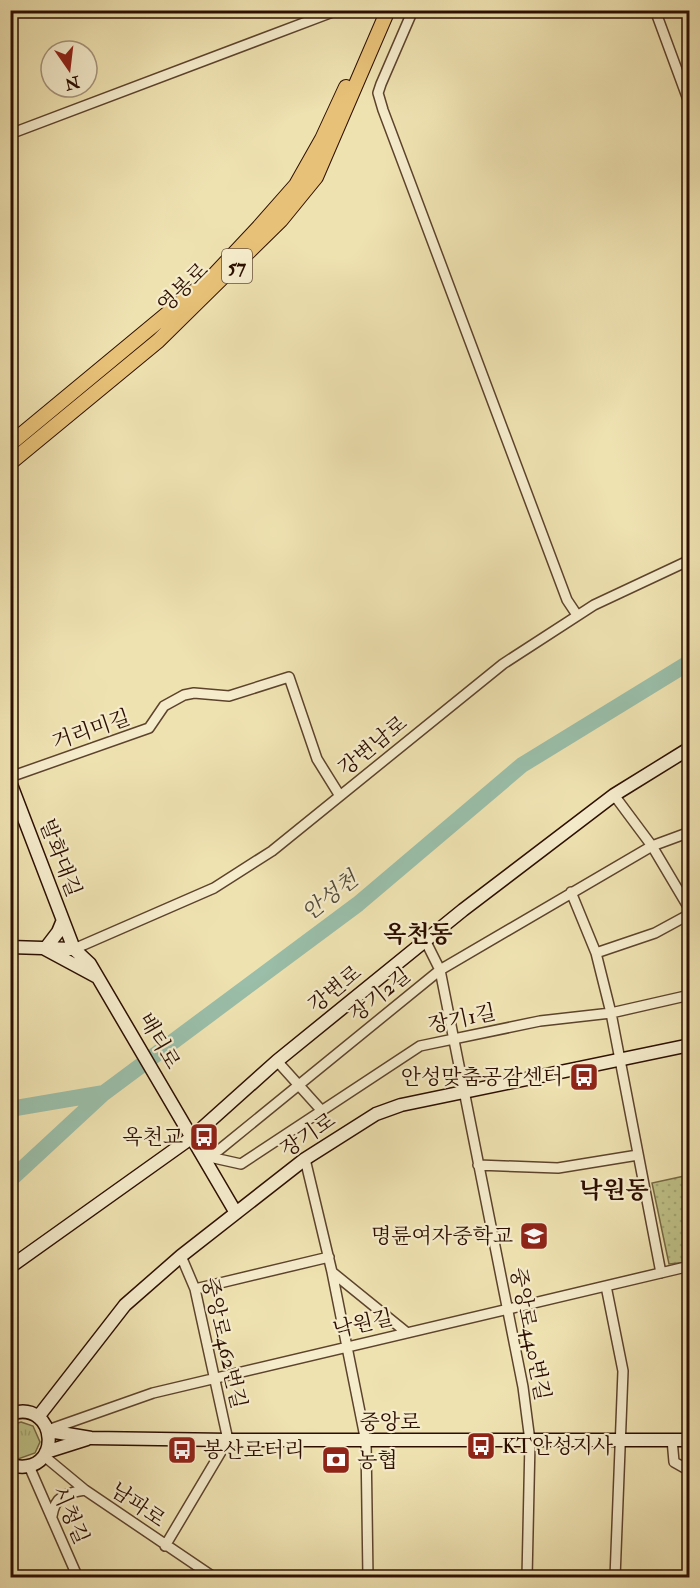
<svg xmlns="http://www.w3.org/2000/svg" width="700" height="1588" viewBox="0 0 700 1588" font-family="'IM FELL Double Pica','Noto Serif KR',serif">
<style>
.grass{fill:url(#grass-tufts);stroke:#766844;stroke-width:1.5}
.park{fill:url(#park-dots);stroke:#766844;stroke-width:1.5}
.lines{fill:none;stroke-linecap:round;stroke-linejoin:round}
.river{stroke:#9abea9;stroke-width:16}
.street-casing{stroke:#5d432c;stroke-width:12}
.secondary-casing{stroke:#2c0e00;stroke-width:15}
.primary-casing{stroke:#2c0e00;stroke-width:16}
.street{stroke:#f5eccc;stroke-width:9}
.secondary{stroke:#f5eccc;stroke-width:12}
.primary{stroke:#e8c178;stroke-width:14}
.labels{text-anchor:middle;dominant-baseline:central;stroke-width:4.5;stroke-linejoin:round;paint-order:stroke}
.shield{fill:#f5eccc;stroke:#68513d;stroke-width:1.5}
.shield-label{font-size:20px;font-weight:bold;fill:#2c0e00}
.street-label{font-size:21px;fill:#2c0e00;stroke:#f5eccc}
.poi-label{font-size:21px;fill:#2c0e00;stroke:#f5eccc;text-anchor:end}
.water-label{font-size:22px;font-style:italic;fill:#524c3b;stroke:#f5eccc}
.quarter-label{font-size:24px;font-weight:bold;fill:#2c0e00;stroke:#f5eccc}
</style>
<defs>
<pattern id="grass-tufts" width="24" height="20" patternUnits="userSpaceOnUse" patternTransform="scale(1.5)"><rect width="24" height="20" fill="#bfc288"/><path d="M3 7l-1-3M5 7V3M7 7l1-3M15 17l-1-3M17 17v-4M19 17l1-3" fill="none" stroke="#a4a674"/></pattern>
<pattern id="park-dots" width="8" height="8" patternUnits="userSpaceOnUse" patternTransform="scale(1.5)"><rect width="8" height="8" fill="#bfc288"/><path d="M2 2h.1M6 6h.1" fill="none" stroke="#a4a674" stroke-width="1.8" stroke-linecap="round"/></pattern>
</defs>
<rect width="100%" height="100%" fill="#efe2b1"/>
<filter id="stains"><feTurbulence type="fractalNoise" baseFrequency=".00333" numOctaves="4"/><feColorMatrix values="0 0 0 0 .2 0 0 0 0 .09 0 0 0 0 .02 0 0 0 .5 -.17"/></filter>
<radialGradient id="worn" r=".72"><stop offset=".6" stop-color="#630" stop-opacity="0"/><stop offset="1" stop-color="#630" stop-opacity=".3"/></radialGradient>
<path class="grass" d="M21,1422l12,4 7,16 -5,11 -17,6 -7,-3v-31z"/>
<path class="park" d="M689,1175v87l-20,2 -17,-81z"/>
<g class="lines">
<path class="river" d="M10,1109l94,-16
M10,1180l94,-87 254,-189 164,-139 168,-103"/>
<g class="street-casing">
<path id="street" d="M413,10l-32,74 -3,9 5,17 184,490 10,15
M655,10l35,95
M10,134l328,-124
M10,777l139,-49 15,-22 20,-11 10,-2 35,3 60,-19 28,82 23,37
M614,795l38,51 38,64
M571,892l25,61 15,60 50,260
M425,940l15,30 83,417 7,54 -3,137
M74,949l140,-61 58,-37 231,-187 91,-59 96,-45
M596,953l59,-20 35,-19
M277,1061l45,50
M202,1155l17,-5 221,-180 212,-124 38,-14
M205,1156l36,8 179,-118 120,-25 71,-8 79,-18
M305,1159l27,113 34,170 2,136
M478,1165l80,3 80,-13
M332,1272l74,60
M606,1286l17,85 -8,207
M195,1289l134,-32
M48,1430l105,-37 537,-127
M672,1439l2,23 16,9
M44,1456l41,34 130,88
M29,1466l49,112
M52,1516c3,-20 14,-23 33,-26
M165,1546l63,-106 -33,-151 -14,-33
M275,1578h89
M669,1578l21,-1"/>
</g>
<g class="secondary-casing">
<path id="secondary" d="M10,782l64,167
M63,920l-5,12 -13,17 52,28
M10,947l64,2 16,15 146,249
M10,1267l181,-129 86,-77 186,-151 151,-115 76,-47
M10,1414c48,-17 55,65 0,51
M38,1417l87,-112 56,-49 124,-97 71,-45 25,-9 289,-60
M49,1431l42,7 137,2h462
M46,1452l41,-13"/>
</g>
<g class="primary-casing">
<path id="primary" d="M10,444l204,-169 45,-48 37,-42 26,-46 24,-52
M10,463l148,-122 123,-121 35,-43 72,-167"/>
</g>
<use href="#street" class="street"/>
<use href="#secondary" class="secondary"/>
<use href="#primary" class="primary"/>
</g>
<defs>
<g id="bus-square" transform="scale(1.5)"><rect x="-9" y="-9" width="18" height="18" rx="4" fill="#8f2418" stroke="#f5eccc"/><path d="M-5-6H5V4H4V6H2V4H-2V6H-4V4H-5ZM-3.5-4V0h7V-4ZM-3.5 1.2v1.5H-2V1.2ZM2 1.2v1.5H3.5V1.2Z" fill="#fff"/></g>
<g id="school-square" transform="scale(1.5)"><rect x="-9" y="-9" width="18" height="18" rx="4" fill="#8f2418" stroke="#f5eccc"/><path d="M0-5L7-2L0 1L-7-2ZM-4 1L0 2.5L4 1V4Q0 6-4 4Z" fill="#fff"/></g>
<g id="bank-square" transform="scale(1.5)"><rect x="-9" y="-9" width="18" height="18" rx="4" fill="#8f2418" stroke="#f5eccc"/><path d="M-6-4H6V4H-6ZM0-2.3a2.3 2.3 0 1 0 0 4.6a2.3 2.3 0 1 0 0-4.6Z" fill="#fff"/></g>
</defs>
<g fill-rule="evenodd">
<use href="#bus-square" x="584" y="1077"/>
<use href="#bus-square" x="204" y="1137"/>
<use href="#school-square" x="534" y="1236"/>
<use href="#bus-square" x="481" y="1446"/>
<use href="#bus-square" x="182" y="1450"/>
<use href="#bank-square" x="336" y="1460"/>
</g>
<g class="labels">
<rect class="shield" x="222" y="249" width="30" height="34" rx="4.5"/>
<g class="shield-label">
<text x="237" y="266">57</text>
</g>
<g class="street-label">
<text transform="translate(183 288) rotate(-44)">영봉로</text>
<text transform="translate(91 730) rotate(-19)">거리미길</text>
<text transform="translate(373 746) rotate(-39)">강변남로</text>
<text transform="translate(60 858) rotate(69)">발화대길</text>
<text transform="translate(335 989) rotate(-39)">강변로</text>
<text transform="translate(380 995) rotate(-39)">장기2길</text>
<text transform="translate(462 1019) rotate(-12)">장기1길</text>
<text transform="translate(159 1041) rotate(60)">배티로</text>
<text transform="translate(308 1135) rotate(-34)">장기로</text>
<text transform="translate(363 1324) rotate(-13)">낙원길</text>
<text transform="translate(530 1334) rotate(79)">중앙로440번길</text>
<text transform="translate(224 1343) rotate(77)">중앙로462번길</text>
<text x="390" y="1422">중앙로</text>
<text transform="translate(138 1505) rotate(35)">남파로</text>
<text transform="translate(70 1515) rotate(66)">시청길</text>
</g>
<g class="poi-label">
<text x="563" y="1077">안성맞춤공감센터</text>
<text x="183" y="1137">옥천교</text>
<text x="513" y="1236">명륜여자중학교</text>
<text x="502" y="1446" text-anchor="start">KT안성지사</text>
<text x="203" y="1450" text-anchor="start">봉산로터리</text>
<text x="357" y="1460" text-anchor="start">농협</text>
</g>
<g class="water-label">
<text transform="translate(330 896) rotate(-38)">안성천</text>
</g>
<g class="quarter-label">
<text x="418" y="934">옥천동</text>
<text x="614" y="1190">낙원동</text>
</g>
</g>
<rect width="700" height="1588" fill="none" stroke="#efe2b1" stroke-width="36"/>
<rect x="12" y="12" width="676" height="1564" fill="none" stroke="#2c0e00" stroke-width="3"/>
<rect x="18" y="18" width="664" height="1552" fill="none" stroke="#2c0e00" stroke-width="1.5"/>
<g transform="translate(69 69) rotate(166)"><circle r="28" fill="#f5eccc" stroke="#a5937a" stroke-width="1.5"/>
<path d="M0-4.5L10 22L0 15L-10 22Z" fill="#8f2418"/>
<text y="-9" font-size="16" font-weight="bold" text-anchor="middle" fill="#2c0e00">N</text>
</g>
<rect width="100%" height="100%" filter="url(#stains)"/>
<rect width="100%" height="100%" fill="url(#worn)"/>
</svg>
